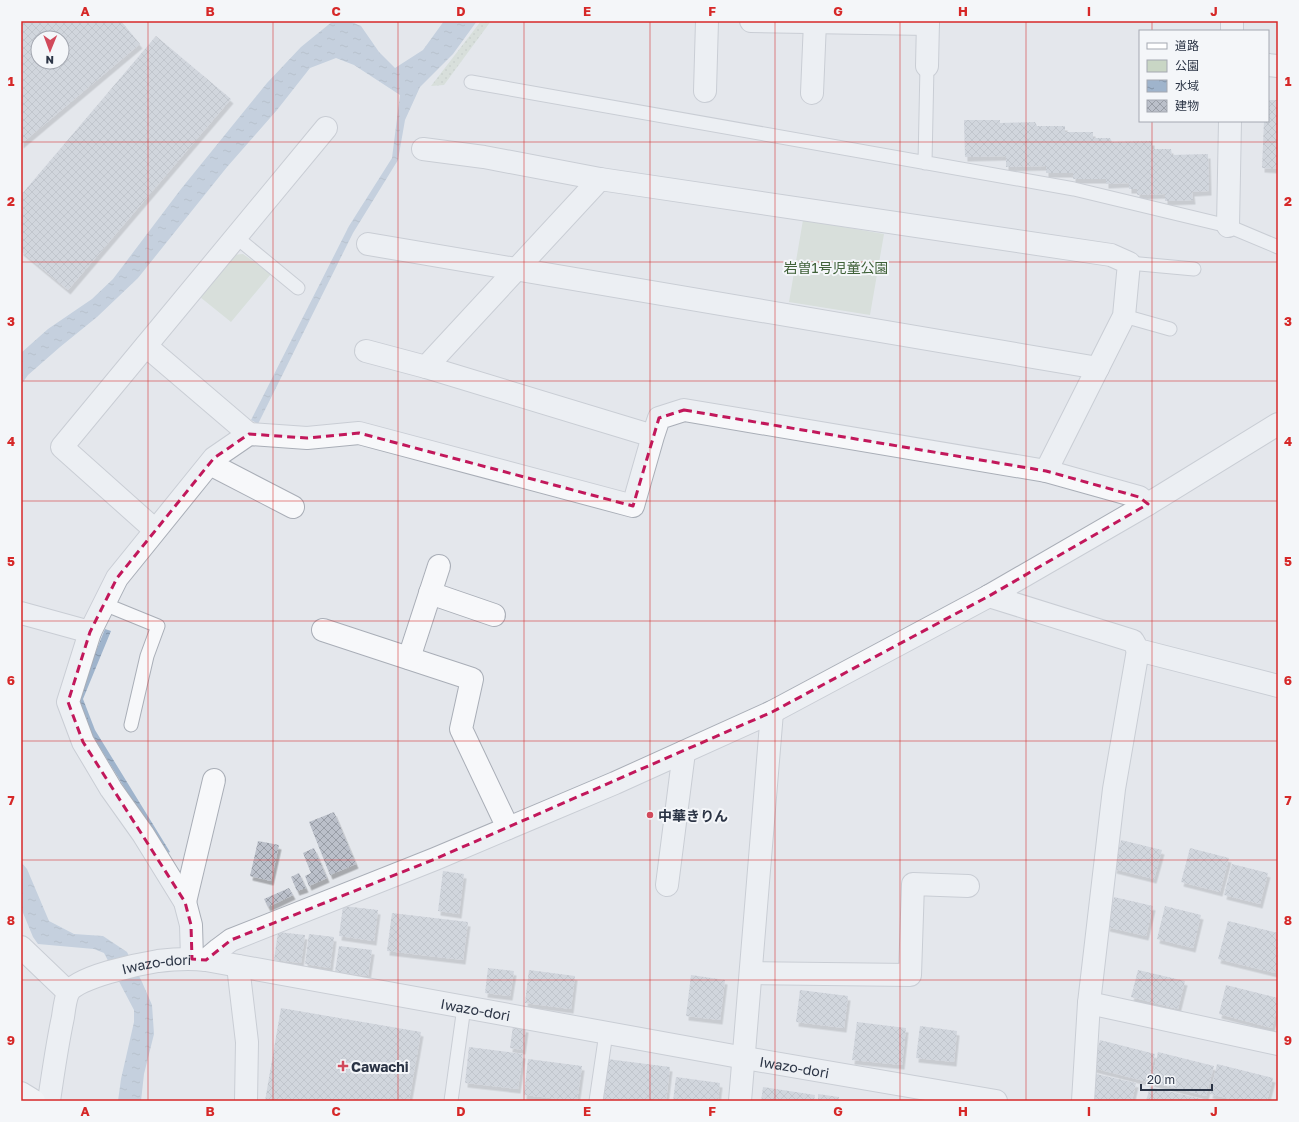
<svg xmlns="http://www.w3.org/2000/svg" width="1299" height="1122" viewBox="0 0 1299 1122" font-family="'Golos Text','Noto Sans JP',sans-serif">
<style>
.grass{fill:url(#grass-dots)}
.park{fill:#c9d6c5}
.water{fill:url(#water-ripples)}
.building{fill:url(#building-cross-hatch);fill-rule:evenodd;filter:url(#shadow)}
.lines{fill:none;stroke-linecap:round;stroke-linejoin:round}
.lane-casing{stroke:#a9aeb7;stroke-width:15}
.street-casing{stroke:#a9aeb7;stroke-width:24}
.secondary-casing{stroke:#a9aeb7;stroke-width:24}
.lane{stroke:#f7f8fa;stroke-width:13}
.street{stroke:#f7f8fa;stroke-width:22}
.secondary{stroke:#fff;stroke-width:22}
.marked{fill:none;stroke:#c2185b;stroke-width:3;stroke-dasharray:8 5;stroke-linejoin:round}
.grid{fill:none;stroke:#d62828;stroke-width:1;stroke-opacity:0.55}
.poi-dot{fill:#d1495b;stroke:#f4f6f9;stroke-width:1.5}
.labels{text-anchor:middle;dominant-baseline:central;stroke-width:4;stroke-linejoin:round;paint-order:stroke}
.park-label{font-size:14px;fill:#3f6138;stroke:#f4f6f9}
.poi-label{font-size:14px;font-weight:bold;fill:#2b3445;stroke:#f4f6f9;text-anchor:start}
.street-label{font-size:14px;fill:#2b3445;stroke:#f4f6f9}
.neatline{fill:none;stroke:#d62828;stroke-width:1.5}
.grid-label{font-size:13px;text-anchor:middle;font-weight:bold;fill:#d62828}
</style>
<defs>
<pattern id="grass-dots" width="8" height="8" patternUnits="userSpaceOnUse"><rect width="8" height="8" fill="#c9d6c5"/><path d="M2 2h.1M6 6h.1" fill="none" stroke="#adb8ab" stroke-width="1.8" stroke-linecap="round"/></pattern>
<pattern id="water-ripples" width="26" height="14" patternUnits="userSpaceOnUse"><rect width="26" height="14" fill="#9fb4cc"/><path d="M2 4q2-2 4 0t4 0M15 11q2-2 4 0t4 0" fill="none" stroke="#8293a7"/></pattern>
<pattern id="building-cross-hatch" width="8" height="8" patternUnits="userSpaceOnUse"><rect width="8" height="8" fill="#bbc0ca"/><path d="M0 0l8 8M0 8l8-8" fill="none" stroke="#989da6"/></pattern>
<filter id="shadow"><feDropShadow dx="2.5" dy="4.5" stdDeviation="0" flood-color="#0004"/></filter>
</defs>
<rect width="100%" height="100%" fill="#e4e7ec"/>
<path class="grass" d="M481,21h10l-47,64 -13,1z"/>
<path class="park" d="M803,220l81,14 -14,81 -81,-13z
M243,254l28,20 -40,48 -31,-25 32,-42z"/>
<path class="water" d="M333,21h16l12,5 18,26 16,16 28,-18 21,-29h33l-24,33 -33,33 -15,33 -7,40 -45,73 -95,191 -7,-4 98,-194 43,-68 8,-63 -46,-30 -18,-7 -26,10 -33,42 -50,57 -89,111 -41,39 -37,30 -32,28 -7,10v-32l27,-24 44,-30 21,-20 68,-90 86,-106 34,-36z
M105,629l6,2 -28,68 12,31 75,122 -5,2 -74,-121 -14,-36z
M21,862l6,7 22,52 25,13 29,2 24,16 15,30 10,23 2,29 -10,40 -3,27h-23l3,-22 13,-57v-12l-30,-57 -10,-4 -56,-5 -5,-7 -12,-29z"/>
<path class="building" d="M21,21h100l19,23 -119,100zM38,38h24v24h-24z
M156,36l75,63 -163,191 -47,-39v-56z
M1268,100h10v69l-16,-1 2,-47h4z
M964,120h36v3l35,-1 2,4h28v6h28v6h17l2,4 40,-1v8h19l1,6 36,-1 1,37 -17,1 1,8 -28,1v-7l-28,1v-6h-8v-6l-23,1v-5h-33v-6h-27v-7l-40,1v-11l-41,1z
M334,812l22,52 -26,11 -21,-53z
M1121,840l41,10 -8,29 -40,-10z
M258,841l21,4 -8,36 -21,-5z
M314,848l13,30 -18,8 -4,-10 6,-3 -8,-20z
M1190,848l39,10 -9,34 -39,-10z
M1232,864l36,9 -8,31 -36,-9z
M443,871l21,3 -5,40 -21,-3z
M299,873l7,15 -9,3 -6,-14z
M289,888l4,7 -25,12 -4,-8z
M1114,897l39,9 -7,30 -39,-9z
M343,906l35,4 -4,31 -35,-5z
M1165,906l36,9 -8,33 -36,-9z
M392,913l76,9 -5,38 -76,-9z
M1228,921l50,12v28l-3,12 -57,-14z
M278,932l27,3 -4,28 -27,-3z
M309,934l25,3 -4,31 -25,-4z
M339,946l33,4 -4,26 -33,-4z
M488,968l26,3 -4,25 -25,-3z
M529,970l46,6 -4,33 -46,-6z
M1138,970l47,11 -7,28 -47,-12z
M691,975l34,5 -5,40 -34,-4z
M1226,985l52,13v7l-6,23 -53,-14z
M800,990l48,6 -4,32 -48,-6z
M281,1008l140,24 -12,69h-144z
M857,1022l49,6 -4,37 -50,-5z
M513,1026l13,2 -3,22 -13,-2z
M920,1026l37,5 -3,31 -38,-4z
M1100,1040l55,14 -7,28 -55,-14z
M469,1047l54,7 -5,35 -53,-6z
M1158,1052l56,14 -8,30 -55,-14z
M528,1059l54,7 -5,35 -53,-6z
M607,1059l63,8 -4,34 -64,-1z
M1217,1064l56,14 -6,23h-28l-29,-7z
M1092,1073l44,10 -4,18h-28l-18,-4z
M676,1077l44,6 -2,18h-45z
M763,1087l52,8 -1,6h-53z
M1150,1087l56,13v1h-60z
M818,1094l21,3v4h-21z"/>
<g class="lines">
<g class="lane-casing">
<path id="lane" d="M471,82l603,107 154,37 50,21
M925,163l2,-97
M236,237l62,51
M1129,263l65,6
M1124,316l46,13
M104,604l54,22 -11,30 -16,69
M451,1101l13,-94
M596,1101l10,-68"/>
</g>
<g class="street-casing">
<g id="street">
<path d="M751,21l177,3"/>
<path d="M1232,31v-10"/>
<path d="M1268,65l10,1"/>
<path d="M927,66l1,-45"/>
<path d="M705,91l2,-70"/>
<path d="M812,93l3,-71"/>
<path d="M423,149l61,8 116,22"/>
<path d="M1228,226l2,-105"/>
<path d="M368,244l730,124"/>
<path d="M146,346l103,88"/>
<path d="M366,351l60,16"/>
<path d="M210,464l83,43"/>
<path d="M1046,471l93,26 9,7"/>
<path d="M155,530l-93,-83 264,-319"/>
<path d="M430,593l64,22"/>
<path d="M989,596l144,45 5,9 140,36"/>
<path d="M21,613l69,19"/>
<path d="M323,630l149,49 -11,50 47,99"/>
<path d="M409,658l30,-92"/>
<path d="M667,885l17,-133"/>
<path d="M185,902l29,-122"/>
<path d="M21,947l47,45"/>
<path d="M192,959l-1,-34 -6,-23 -42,-68 -32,-45 -28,-47 -15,-40 22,-70 27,-54 97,-120 35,-24 58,4 52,-5 274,73 20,-70 6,-18 25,-8 362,61 78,-155 5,-53 -18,-8 -511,-76 -174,188 227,69"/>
<path d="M206,960l13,-11 12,-9 204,-81 180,-76 157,-71 217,-116 159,-92 130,-80"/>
<path d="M238,966l9,76 -1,59"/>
<path d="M751,973l159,2 3,-91 55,2"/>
<path d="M1089,1003l189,41"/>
<path id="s1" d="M49,1101c4,-28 8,-56 14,-84 1,-7 2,-17 5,-24 8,-16 71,-29 90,-32 16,-2 32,-3 48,-1l539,98 251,43"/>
<path d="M740,1101l32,-389"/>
<path d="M1083,1101l6,-98 25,-214 24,-139"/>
</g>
</g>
<g class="secondary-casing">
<path id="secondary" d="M21,1093l13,8"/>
</g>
<use href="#lane" class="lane"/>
<use href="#street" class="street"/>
<use href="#secondary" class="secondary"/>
</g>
<path d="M0 0H1299V1122H0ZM684,410l362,61 93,26 9,7 -159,92 -217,116 -337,147 -204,81 -25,20 -14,-1 -1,-34 -6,-23 -102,-160 -15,-40 22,-70 27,-54 97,-120 35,-24 58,4 52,-5 274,73 26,-88z" fill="#e4e7ec" fill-opacity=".55" fill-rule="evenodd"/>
<path class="marked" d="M684,410l362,61 93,26 9,7 -159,92 -217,116 -337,147 -204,81 -25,20 -14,-1 -1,-34 -6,-23 -102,-160 -15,-40 22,-70 27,-54 97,-120 35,-24 58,4 52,-5 274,73 26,-88z"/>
<path class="grid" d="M148,21v1080M273,21v1080M398,21v1080M524,21v1080M650,21v1080M775,21v1080M900,21v1080M1026,21v1080M1152,21v10M1152,121v980M21,142h1257M21,262h1257M21,381h1257M21,501h1257M21,621h1257M21,741h1257M21,860h1257M21,980h1257"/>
<g class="poi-dot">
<circle cx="650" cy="815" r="4"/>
<path d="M341 1060h4v4h4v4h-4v4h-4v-4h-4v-4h4z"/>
</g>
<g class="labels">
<g class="park-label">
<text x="836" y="267">岩曽1号児童公園</text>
</g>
<g class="poi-label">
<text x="658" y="815">中華きりん</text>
<text x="351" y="1066">Cawachi</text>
</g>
<g class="street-label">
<text stroke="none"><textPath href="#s1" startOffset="205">Iwazo-dori</textPath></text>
<text stroke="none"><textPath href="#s1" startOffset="529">Iwazo-dori</textPath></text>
<text stroke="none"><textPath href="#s1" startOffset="853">Iwazo-dori</textPath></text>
</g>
</g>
<rect width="1299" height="1122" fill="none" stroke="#f4f6f9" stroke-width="44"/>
<rect x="1139" y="30" width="130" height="92" fill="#f4f6f9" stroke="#a4a8b1"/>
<rect x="1147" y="43" width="20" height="6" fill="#ffffff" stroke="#a4a8b1"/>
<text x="1175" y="50" font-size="12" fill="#2b3445">道路</text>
<rect x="1147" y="60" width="20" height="12" fill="#c9d6c5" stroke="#a4a8b1"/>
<text x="1175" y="70" font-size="12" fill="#2b3445">公園</text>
<rect x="1147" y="80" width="20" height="12" fill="url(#water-ripples)" stroke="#a4a8b1"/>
<text x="1175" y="90" font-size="12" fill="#2b3445">水域</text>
<rect x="1147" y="100" width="20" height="12" fill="url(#building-cross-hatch)" stroke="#a4a8b1"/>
<text x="1175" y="110" font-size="12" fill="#2b3445">建物</text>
<g transform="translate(50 50) rotate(181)"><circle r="19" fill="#f4f6f9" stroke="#a4a8b1"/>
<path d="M0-3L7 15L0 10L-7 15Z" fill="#d1495b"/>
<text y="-6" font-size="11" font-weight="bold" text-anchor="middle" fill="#2b3445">N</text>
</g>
<path d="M1141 1084v6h71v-6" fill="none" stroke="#2b3445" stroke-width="2"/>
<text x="1147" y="1084" font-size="12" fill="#2b3445" stroke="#f4f6f9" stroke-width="3" paint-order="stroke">20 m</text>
<rect x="22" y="22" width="1255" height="1078" class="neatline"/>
<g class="grid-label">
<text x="85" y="16">A</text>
<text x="210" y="16">B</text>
<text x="336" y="16">C</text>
<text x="461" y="16">D</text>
<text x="587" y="16">E</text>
<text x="712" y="16">F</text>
<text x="838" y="16">G</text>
<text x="963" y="16">H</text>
<text x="1089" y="16">I</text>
<text x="1214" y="16">J</text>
<text x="11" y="86">1</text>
<text x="1288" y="86">1</text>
<text x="11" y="206">2</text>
<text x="1288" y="206">2</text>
<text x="11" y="326">3</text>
<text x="1288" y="326">3</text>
<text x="11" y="446">4</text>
<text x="1288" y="446">4</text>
<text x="11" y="566">5</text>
<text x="1288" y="566">5</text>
<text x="11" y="685">6</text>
<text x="1288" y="685">6</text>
<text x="11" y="805">7</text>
<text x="1288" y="805">7</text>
<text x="11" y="925">8</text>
<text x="1288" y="925">8</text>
<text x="11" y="1045">9</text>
<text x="1288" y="1045">9</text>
<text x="85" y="1116">A</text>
<text x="210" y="1116">B</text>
<text x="336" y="1116">C</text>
<text x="461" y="1116">D</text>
<text x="587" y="1116">E</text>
<text x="712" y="1116">F</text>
<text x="838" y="1116">G</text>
<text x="963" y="1116">H</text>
<text x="1089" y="1116">I</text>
<text x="1214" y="1116">J</text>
</g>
</svg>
